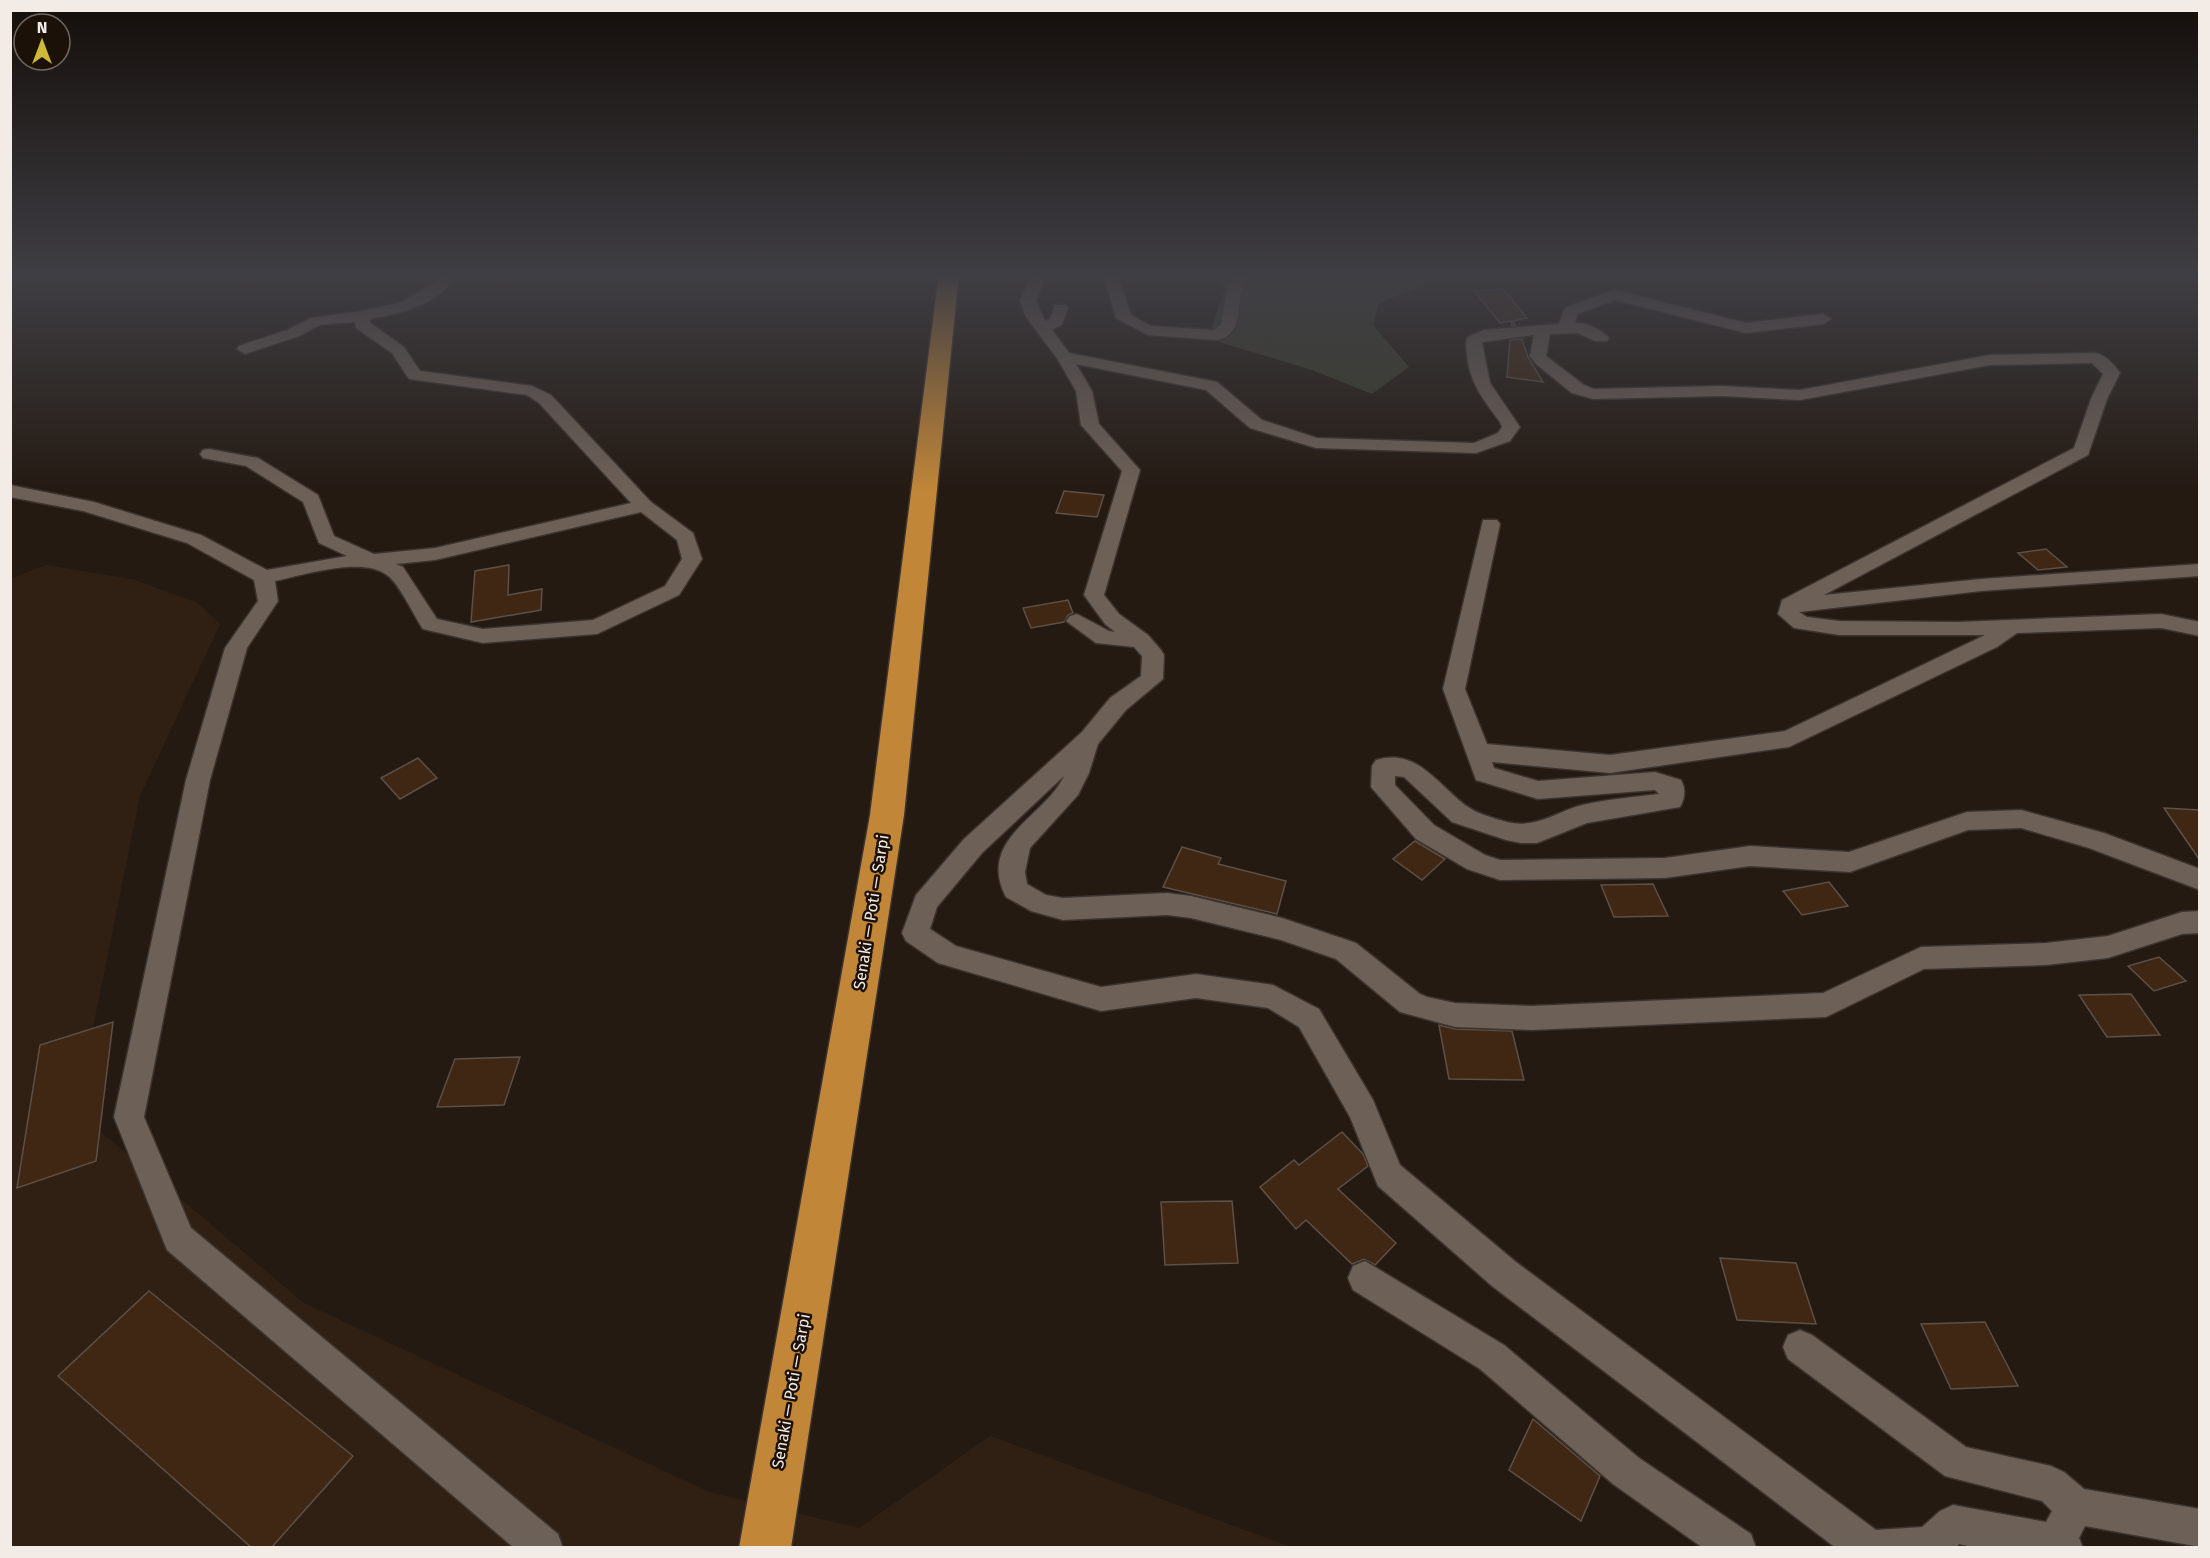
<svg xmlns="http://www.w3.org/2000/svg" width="2210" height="1558" viewBox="0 0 2210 1558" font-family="'Fira Sans',sans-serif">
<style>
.built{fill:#302014}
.green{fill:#3c3d2c}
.building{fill:#3f2714;stroke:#5c5047;stroke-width:1.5}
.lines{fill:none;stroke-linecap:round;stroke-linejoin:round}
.minor-casing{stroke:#3b332f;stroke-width:3}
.highway-casing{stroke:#3b332f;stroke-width:3}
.minor{fill:#6d6057;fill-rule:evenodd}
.highway{fill:#c18638;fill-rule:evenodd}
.labels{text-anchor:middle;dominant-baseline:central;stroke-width:5;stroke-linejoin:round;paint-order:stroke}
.street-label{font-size:16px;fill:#f3ebe6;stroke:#1b1109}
</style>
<rect width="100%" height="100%" fill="#241a12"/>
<path class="built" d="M46,565l89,15 63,23 22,21 -80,172 -64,315 228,192 405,189 150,36 131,-92 301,111 -1280,1 -1,-969z"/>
<path class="green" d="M1214,273h205l7,12 -46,17 -7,23 36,42 -37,27 -60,-24 -93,-28 -8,-12 14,-42z"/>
<path class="building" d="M1503,289l24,29 -14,3 2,4 -3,1v-5l-12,2 -26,-32z
M1522,339l6,18 15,25 -36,-5 3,-37z
M1064,491l40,4 -7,22 -41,-4z
M2046,549l21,18 -29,3 -20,-17z
M509,565l-1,30 34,-6 -1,21 -70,12 4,-51z
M1068,600l5,13 -5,2 -4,7 -33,6 -8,-20z
M418,758l19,20 -37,21 -19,-21z
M2164,808l35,2v49z
M1415,841l30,18 -23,21 -29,-21z
M1182,847l39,11 -3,6 68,17 -9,33 -114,-27z
M1829,882l19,24 -46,9 -19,-24z
M1653,884l15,32 -54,1 -13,-32z
M2159,957l27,24 -32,10 -26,-25z
M2131,994l29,41 -53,2 -28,-42z
M113,1022l-17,139 -79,27 23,-143z
M1439,1025l16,4 57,2 12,49 -75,-1z
M520,1057l-16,48 -67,2 18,-48z
M1342,1132l21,22 5,12 -30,23 58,54 -21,22 -11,-6 -12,5 -46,-44 -10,9 -36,-42 34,-27 5,5z
M1232,1201l6,62 -73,2 -4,-63z
M1720,1258l76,5 20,61 -79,-4z
M149,1291l204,165 -82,92h-19l-194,-172z
M1985,1322l33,64 -67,3 -30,-65z
M1533,1419l67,57 -19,45 -72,-51z"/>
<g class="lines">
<g class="minor-casing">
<path id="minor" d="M1033,273h14l-11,28 9,20 5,-2 5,-14h10l3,3 -6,16 -10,6 17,23 148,29 45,38 55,18 157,5 24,-10 4,-6 -2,-5c-16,-22 -30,-38 -33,-67 -1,-7 -2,-13 1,-18l16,-7 75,-6 6,-16 49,-18 132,33 77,-9 8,5 -8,5 -77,9 -131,-33 -38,14 -2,9c12,0 26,6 34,15l-2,3h-12l-17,-8 -28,1 -4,22 38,29 10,4 127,-3 79,4 190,-35 106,-2c9,2 19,12 24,20l-13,26 -19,56 -264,140 157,-16 219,-15v12l-219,15 -182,21 8,5 32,4 118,1 204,-8 39,8v14l-39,-8 -144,5 -20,14 -208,100 -179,26 -118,-11 2,6 44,13 117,-9 26,8c5,9 4,18 -1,27l-93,16 -50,20h-16l-15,-3 -54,-18 -48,-45 -9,-1v9l39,40 51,30 15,5 165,-2 85,-12 99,6 118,-40 54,-2 83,23 96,36v21l-111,-42 -68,-20 -53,2 -118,42 -100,-6 -85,12 -165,2 -33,-11 -51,-30 -45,-52 1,-21 4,-6c42,-13 63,27 92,47 10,7 28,12 39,15 29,7 49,-10 75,-17 25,-6 52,-8 77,-11l-4,-4 -117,9 -62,-19 -33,-91 40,-169h14l3,4 -35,165 22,55 123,11 175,-24 200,-96h-146l-45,-7 -16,-14 4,-14 292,-152 17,-49 12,-25 -11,-11 -102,2 -190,35 -79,-4 -128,3 -21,-6 -36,-29 -6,-8 4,-21 -52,7 8,41 30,44 -10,14 -34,12 -160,-5 -66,-20 -44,-38 -130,-26 16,27 7,33 41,46 -36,125 15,19 29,21 13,15 3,5 -1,24 -37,31 -28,34 -9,29 -11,22 -48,53 -5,24 2,12 19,11 17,3 104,-5 24,3 91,22 74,25 64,51 7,3 28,6 77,3 291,-13 98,-46 125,-4 62,-7 74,-24 18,-1v22l-18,1 -74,24 -62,7 -122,4 -98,48 -294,13 -77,-3 -55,-15 -64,-53 -55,-19 -90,-22 -24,-3 -104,5 -32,-9 -25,-14c-30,-58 39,-80 58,-121l-82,77 -45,54 -7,22 26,17 145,41 95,-13 77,11 46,24 54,91 27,65 116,97 360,268 46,-3 18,-16 13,-6 93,17 6,-11 -10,-10 -97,-25 -157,-117 -5,-12 5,-12 12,-5 12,5 154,112 85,19 13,6 20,17 116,20v38l-115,-21 -6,12 4,10h-106l-18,-4 -3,4h-120l-344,-262 -114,-100 -28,-69 -51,-90 -31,-19 -72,-10 -95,13 -163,-48 -32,-22 -4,-8 14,-38 48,-56 118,-107 28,-34 31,-22 1,-20 -8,-9 -38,-4 -30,-22 4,-5 7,-2 32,17 6,1 -10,-8 -21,-29 38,-124 -41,-46 -5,-34 -19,-33 -31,-41 -6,-16z
M1103,273h14l14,42 20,11 63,4 7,-6 6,-35 5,-7 -4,-9h14l4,9c-13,19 1,51 -28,58l-70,-5 -32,-17z
M446,276l7,4c-19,26 -53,33 -83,39v4l34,24 16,24 112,15 19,9 100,107 42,31 9,26 -23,36 -82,39 -114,9 -60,-14c-9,-13 -24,-46 -36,-54 -25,-19 -83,0 -112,6l3,20 -31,47 -37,132 -66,337 47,111 367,306 5,14h-49l-347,-298 -53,-133 72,-337 39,-132 33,-47 -4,-21 -67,-37 -104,-32 -73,-14v-12l84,17 107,33 66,35 80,-14 -28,-13 -16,-41 -57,-36 -43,-8 -3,-4 3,-4 6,-1 49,9 60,37 16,41 40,18 61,-6 196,-45 -92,-100 -12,-8 -118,-16 -17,-26 -36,-25 -1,-6 -35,3 -21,11 -54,18 -8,-5 2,-3 48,-16 24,-12 52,-7 39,-9zM641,512l36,28 5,19 -17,27 -72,34 -110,9 -46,-10 -34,-52 -7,-3 39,-4z
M1365,1261l139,84 135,113 112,76 5,14h-53l-90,-64 -133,-115 -127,-79 -5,-12 5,-12z"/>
</g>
<g class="highway-casing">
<path id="highway" d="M939,273h20l-55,542 -113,733h-52l131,-733z"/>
</g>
<use href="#minor" class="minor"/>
<use href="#highway" class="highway"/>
</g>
<linearGradient id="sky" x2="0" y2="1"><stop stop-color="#140e0a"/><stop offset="0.56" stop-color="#3f3e44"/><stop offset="1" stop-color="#3f3e44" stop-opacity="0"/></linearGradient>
<rect width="2210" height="491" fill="url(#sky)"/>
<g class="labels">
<g class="street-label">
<text transform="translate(871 912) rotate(-81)">Senaki — Poti — Sarpi</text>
<text transform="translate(791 1391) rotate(-80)">Senaki — Poti — Sarpi</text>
</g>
</g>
<rect width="2210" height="1558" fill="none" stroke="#f3ebe6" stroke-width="24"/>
<g transform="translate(42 42)"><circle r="28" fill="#1b1109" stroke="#716861" stroke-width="1.5"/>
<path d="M0-4.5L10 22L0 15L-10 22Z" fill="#cfb837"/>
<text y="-9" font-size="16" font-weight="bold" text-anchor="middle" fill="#f3ebe6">N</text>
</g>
</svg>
